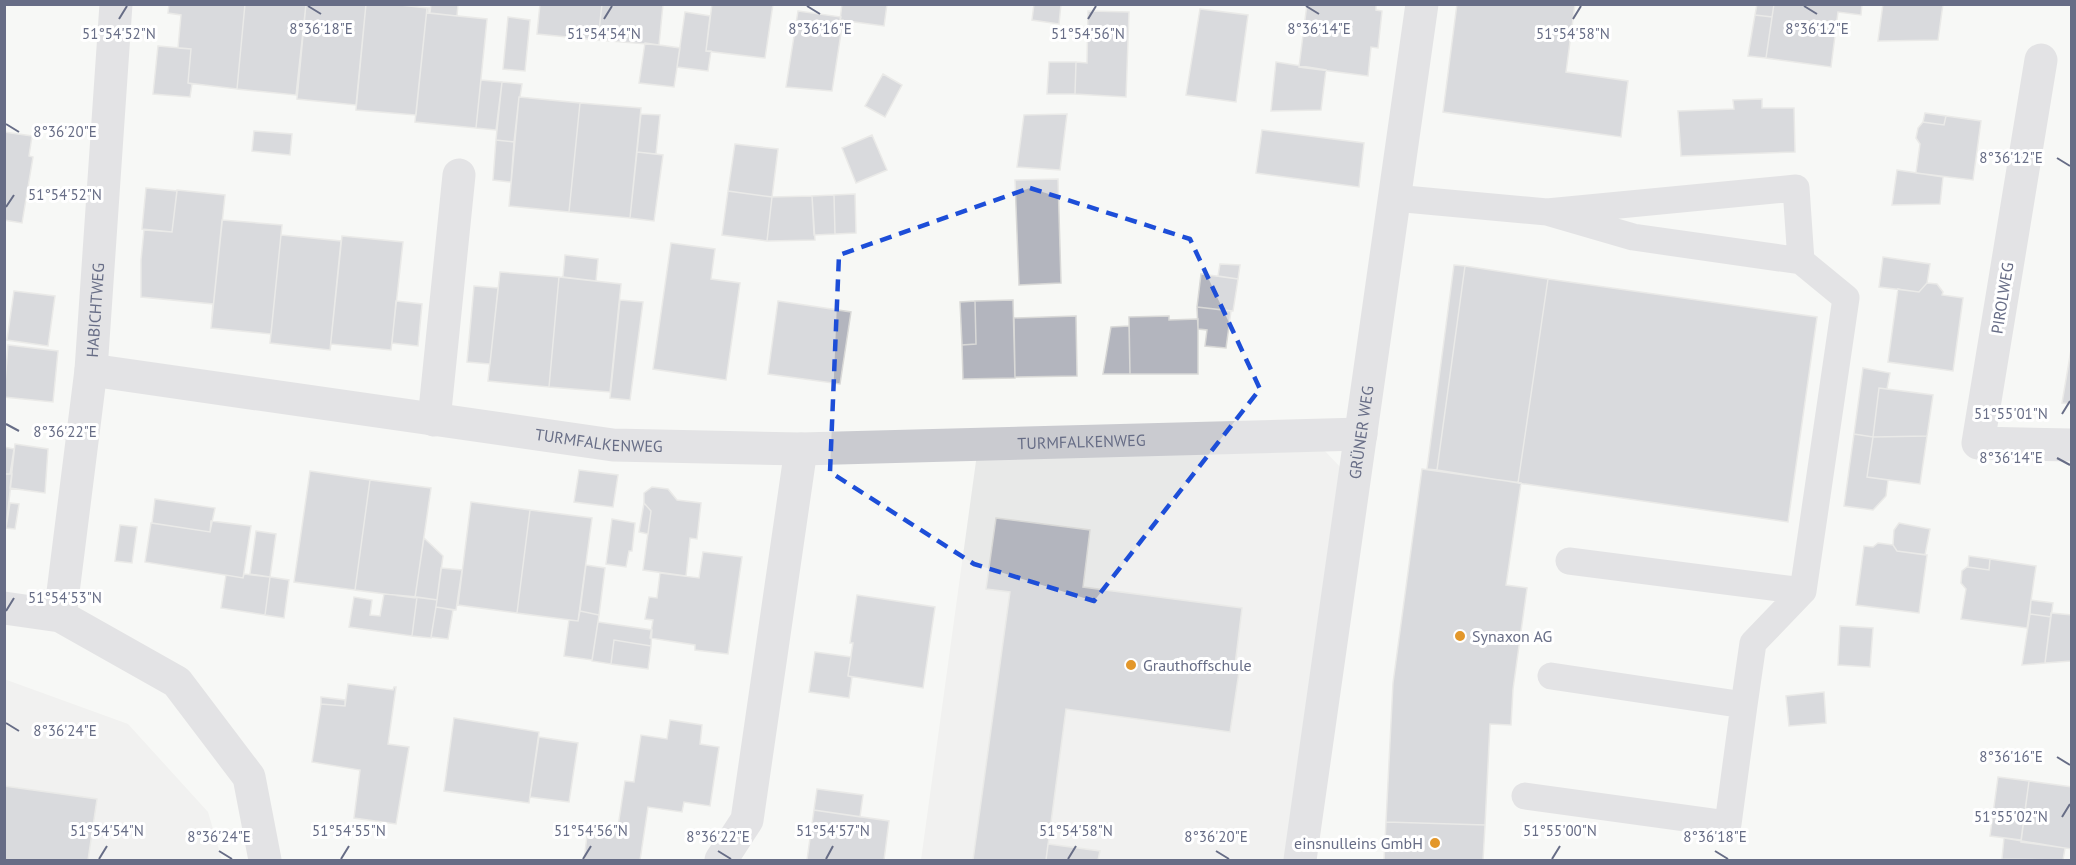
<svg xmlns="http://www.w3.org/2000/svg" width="2076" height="865" viewBox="0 0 2076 865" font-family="'PT Sans',sans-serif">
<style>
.built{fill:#e8e9e8}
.building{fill:#b3b5be;stroke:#d9d9d7;stroke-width:1.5}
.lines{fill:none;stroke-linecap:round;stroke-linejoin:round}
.lane{stroke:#cacbd0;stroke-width:27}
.street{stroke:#cacbd0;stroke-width:33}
.marked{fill:none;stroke:#1d4ed8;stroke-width:4.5;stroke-dasharray:12 8;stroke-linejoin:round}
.ticks{fill:none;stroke:#676d86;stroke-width:2}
.poi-dot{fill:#e3972a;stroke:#fff;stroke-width:2}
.labels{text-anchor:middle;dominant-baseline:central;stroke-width:6;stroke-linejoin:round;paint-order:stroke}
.street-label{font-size:16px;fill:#676d86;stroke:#fff}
.poi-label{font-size:16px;fill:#676d86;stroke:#fff;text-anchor:start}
.ticks-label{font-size:15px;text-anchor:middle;fill:#676d86;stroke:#fff;stroke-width:6;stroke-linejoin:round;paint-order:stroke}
</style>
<rect width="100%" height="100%" fill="#f7f8f5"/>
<path class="built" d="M1324,450l18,19 -56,391h-365l56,-406z
M4,679l124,45 80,88 14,48h-217z"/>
<path class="building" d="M169,4h76l-8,85 -49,-6 3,-34 -13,-1 3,-33 -13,-2z
M245,4h61l-10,91 -59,-6z
M306,4h60l-10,101 -59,-6z
M366,4h25l36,4 -11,107 -60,-5z
M431,4h27l-1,12 -27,-3z
M540,4h62l-4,36 -61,-6z
M602,4h61l-4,41 -61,-5z
M712,4h61l-8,54 -59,-7z
M842,4h45l-3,22 -44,-6z
M1034,4h27l-2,20 -27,-4z
M1307,4h69v6l6,1 -4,37 -7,-1 -3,29 -69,-9z
M1457,4h118l-9,68 62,9 -7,56 -178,-25z
M1757,4h17l-2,13 -17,-2z
M1774,4h88l-1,11 -23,-3 -7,55 -65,-9z
M1883,4h60l-5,36 -60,1z
M427,8h2l-1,5 59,6 -11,109 -61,-6z
M1200,9l48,6 -12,87 -50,-7z
M798,11l43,6 -1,3h3l-11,71 -46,-4z
M1088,11l41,1 -3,85 -51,-3 1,-32 11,1z
M685,12l25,4 -4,35h5l-3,20 -31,-4z
M1755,15l17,2 -6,41 -18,-2z
M508,17l22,3 -5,51 -22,-2z
M645,43l35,5 -6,39 -35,-4z
M158,46l33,3 -3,34 4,1 -2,13 -37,-3z
M1049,62h27l-1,32h-28z
M1276,62l50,8 -5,40 -50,1z
M883,74l19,11 -17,32 -20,-11z
M481,80l21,2 -6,48 -20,-2z
M502,82l20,2 -2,13h-1l-5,45 -18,-2z
M519,97l61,6 -11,109 -60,-6z
M1762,99v9h32l1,44 -114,4 -3,-45 56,-2 -1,-9z
M580,103l61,5 -11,110 -61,-6z
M1925,113l21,3 -2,9 -21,-3z
M641,114l19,1 -4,39 -19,-2z
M1067,114l-7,56 -43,-3 7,-52z
M1946,116l35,5 -8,59 -57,-7 4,-29 -4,-6 2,-10 5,-6 21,3z
M1262,130l102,13 -5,44 -103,-14z
M254,131l38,3 -2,21 -38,-4z
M4,132l28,4 -3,20 4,1 -11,66 -18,-3z
M872,135l15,35 -31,13 -14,-35z
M496,140l18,2 -3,40 -18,-2z
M735,144l43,5 -6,48 -44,-6z
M637,152l26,3 -9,66 -24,-3z
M1897,170l46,7 -3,27 -48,1z
M1058,179l3,104 -42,2 -4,-105z
M146,188l31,3 -5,41 -30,-3z
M177,190l48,5 -14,133 2,-24 -72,-7v-37l3,-30 28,2z
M728,191l44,6 -5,44 -45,-6z
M855,194l1,39 -21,1 -1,-39z
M834,195l1,39 -21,1 -2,-39z
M812,196l3,44 -48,1 5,-44z
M222,220l60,5 -11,109 -60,-6z
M281,235l60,6 -11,109 -60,-7z
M342,236l61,6 -12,108 -60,-6 -1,6z
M671,243l44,6 -4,30 29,4 -14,97 -73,-11z
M565,255l33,4 -2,22 -33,-4z
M1883,257l47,7 -3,19 -8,9 -40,-5z
M1220,264l20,1 -2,14 -20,-3z
M1454,265l11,1 -28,204 -10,-1z
M1465,266l83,13 -30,204 -81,-13z
M500,272l59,5 -10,110 -61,-6z
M1201,274l37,5 -5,32 -36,-4z
M559,277l62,7 -11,108 -61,-5z
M1548,279l269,38 -29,205 -270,-39z
M1927,283l10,1 6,8 -1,3 21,3 -10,73 -65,-9 10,-73 21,3z
M474,286l24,2 -8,76 -23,-2z
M14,291l41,5 -7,50 -41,-6z
M620,300l23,2 -13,98 -20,-2z
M1013,300l2,78 -52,1 -1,-34 14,-1 -1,-43z
M396,301l26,3 -4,42 -26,-3z
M778,301l73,11 -11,72 -72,-10z
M975,301l1,43 -14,1 -2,-43z
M1197,307l34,4 -5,37 -21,-2 2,-16 -9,-1z
M1076,316l1,60 -62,1 -1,-59z
M1169,316v4l29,-1v55h-68l-1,-57z
M1129,326l1,48h-27l8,-47z
M2072,344v60l-10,-1z
M8,345l50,6 -5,51 -49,-5z
M1863,368l27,5 -3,16 -8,-1 -6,49 -19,-3z
M1879,388l54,7 -6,41 -54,1z
M1854,434l19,3 -6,40 21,3 -2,16 -13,14 -29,-4z
M1927,436l-7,48 -53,-7 6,-40z
M15,444l33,5 -3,44 -35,-5z
M4,447l10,2 -4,25h-6z
M1422,469l99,14 -15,102 21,3 -14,101 -2,36 -21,-1 -5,101 -99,-3 7,-139z
M579,470l39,5 -5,32 -39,-5z
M310,471l60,9 -15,110 -61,-8z
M4,474h8l-6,54 -2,-1z
M370,480l61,8 -16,110 -60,-8z
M652,487l16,2 9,11 24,3 -4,36 -7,-1 -4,38 -43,-6 8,-59 -7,-8v-10z
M155,499l60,9 -5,24 -58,-9z
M471,502l59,8 -13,103 -59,-8z
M10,503l9,1 -4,25 -9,-1z
M644,503l7,8 -3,23 -9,-2z
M530,510l62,8 -14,103 -61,-8z
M996,518l94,12 -7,57 159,21 -7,57h5l-10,67 -164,-23 -20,151h-73l37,-268 -24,-3z
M612,519l23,4 -3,28h-3l-3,16 -20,-3z
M211,521l40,5 -8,52 -98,-16 6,-39 59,9z
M1899,523l31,6 -5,26 -28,-4 -4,-6 1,-15z
M120,525l17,2 -5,36 -17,-2z
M256,531l20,3 -6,43 -20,-3z
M424,538l19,18 -6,44 -22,-3z
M1878,543l15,2 4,6 30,4 -8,58 -63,-8 8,-59 9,1z
M703,552l39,5 -14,97 -33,-4v-5l-45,-7 3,-18 -8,-1 4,-22 8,1 3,-25 39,5z
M1969,556l21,3 -1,11 -21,-3z
M1990,559l46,7 -9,62 -66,-9 5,-30 -5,-6 1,-12 5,-4 22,3z
M586,565l19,3 -6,47 -19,-4z
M441,568l21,2 -6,40 -20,-3z
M244,574l26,3 -5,38 -44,-7 5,-33 17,3z
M270,577l19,3 -5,38 -19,-3z
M384,594l33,3 -5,39 -63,-9 5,-30 18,3 -2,15 10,1z
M857,595l78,12 -12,81 -75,-12 5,-33h-3z
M417,597l20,3 -6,38 -19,-2z
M2031,600l22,3 -2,14 -21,-3z
M436,607l17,3 -5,29 -17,-2z
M580,611l19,4 -7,45 -28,-4 5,-36 9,1z
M2051,613l21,2 -1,46 -26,2z
M2030,614l21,3 -6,46 -23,2z
M598,622l54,8 -1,16 -37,-6 -3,24 -19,-3z
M1840,626l33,2 -3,39 -32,-2z
M614,640l37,6 -3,23 -37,-5z
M815,652l36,5 -3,19 4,1 -3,21 -40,-6z
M348,684l45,6 1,-3h2l-8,57 21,3 -13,77 -42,-6 6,-48 -48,-8 9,-58 24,2z
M1824,692l2,31 -37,3 -3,-30z
M321,697l24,3v6l-24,-2z
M454,718l85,14 -10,71 -85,-12z
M670,720l32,5 -2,19 19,3 -9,59 -26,-4 -2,10 -34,-5 -8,53h-56l4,-32 29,5 8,-52 9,1 7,-47 26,4z
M539,737l39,6 -9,59 -39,-5z
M1998,777l31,4 -8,59 -31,-4z
M2029,781l43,6v62l-51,-7z
M4,786l93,13 -9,61h-84z
M817,789l46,6 -3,22 -46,-7z
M814,810l75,11 -5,39h-77z
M1386,822l99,3 -2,35h-99z
M2004,838l61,10 -2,12 -61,-1z
M1048,844l52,7 -2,9h-52z"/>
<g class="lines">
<path class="lane" d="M1394,198l153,14 86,25 168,24
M1547,212l249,-24 5,73 45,37 -43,293
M1551,676l193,29 9,-62 50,-52 -234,-30
M1525,796l203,28 16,-119"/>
<g class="street">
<path d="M2041,60l-63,383 94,2"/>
<path id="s1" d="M91,370l522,75 188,4 560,-15"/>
<path d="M434,420l25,-245"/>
<path d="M4,608l56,8 117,66 72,95 16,83"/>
<path id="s2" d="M60,616l31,-246 25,-366"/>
<path d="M721,860l26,-40 54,-371"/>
<path id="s3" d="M1300,860l122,-856"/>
</g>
</g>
<path d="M0 0H2076V865H0ZM1030,188l160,51 70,150 -166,212 -120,-37 -144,-92 9,-217z" fill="#f7f8f5" fill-opacity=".55" fill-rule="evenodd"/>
<path class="marked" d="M1030,188l160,51 70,150 -166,212 -120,-37 -144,-92 9,-217z"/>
<path class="ticks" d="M308,6l13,8M807,6l13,8M1306,6l13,8M1804,6l13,8M119,19l8,-13M604,19l8,-13M1088,19l8,-13M1573,19l8,-13M6,124l13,8M2057,158l13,8M6,207l8,-12M2062,414l8,-13M6,424l13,7M2057,458l13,7M6,611l8,-13M6,723l13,8M2057,757l13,8M2062,817l8,-13M219,851l13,8M718,851l13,8M1216,851l13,8M1715,851l13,8M99,859l8,-13M341,859l8,-13M583,859l8,-13M826,859l7,-13M1068,859l8,-13M1552,859l8,-13"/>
<g class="poi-dot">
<circle cx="1460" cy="636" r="6"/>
<circle cx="1131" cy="665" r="6"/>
<circle cx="1435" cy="843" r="6"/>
</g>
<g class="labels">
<g class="street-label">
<text transform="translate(2002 298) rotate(-81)">PIROLWEG</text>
<text stroke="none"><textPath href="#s2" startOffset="308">HABICHTWEG</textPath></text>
<text stroke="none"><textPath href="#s3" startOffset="432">GRÜNER WEG</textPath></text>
<text stroke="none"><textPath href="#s1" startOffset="513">TURMFALKENWEG</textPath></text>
<text stroke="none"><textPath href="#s1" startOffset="996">TURMFALKENWEG</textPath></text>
</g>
<g class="poi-label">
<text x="1472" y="636">Synaxon AG</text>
<text x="1143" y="665">Grauthoffschule</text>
<text x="1423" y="843" text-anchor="end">einsnulleins GmbH</text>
</g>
</g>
<g class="ticks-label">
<text x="321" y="34">8°36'18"E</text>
<text x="820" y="34">8°36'16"E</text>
<text x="1319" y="34">8°36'14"E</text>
<text x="1817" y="34">8°36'12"E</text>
<text x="119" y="39">51°54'52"N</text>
<text x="604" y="39">51°54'54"N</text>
<text x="1088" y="39">51°54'56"N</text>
<text x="1573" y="39">51°54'58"N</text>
<text x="65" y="137">8°36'20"E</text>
<text x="2011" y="163">8°36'12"E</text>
<text x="65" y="200">51°54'52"N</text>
<text x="2011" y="419">51°55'01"N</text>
<text x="65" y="437">8°36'22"E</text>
<text x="2011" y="463">8°36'14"E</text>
<text x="65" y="603">51°54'53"N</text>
<text x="65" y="736">8°36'24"E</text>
<text x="2011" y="762">8°36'16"E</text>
<text x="2011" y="822">51°55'02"N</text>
<text x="107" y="836">51°54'54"N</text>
<text x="349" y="836">51°54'55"N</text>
<text x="591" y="836">51°54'56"N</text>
<text x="833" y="836">51°54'57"N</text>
<text x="1076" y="836">51°54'58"N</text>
<text x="1560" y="836">51°55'00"N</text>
<text x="219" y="842">8°36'24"E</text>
<text x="718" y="842">8°36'22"E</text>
<text x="1216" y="842">8°36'20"E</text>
<text x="1715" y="842">8°36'18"E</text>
</g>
<rect width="2076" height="865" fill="none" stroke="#676d86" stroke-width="12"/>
</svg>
